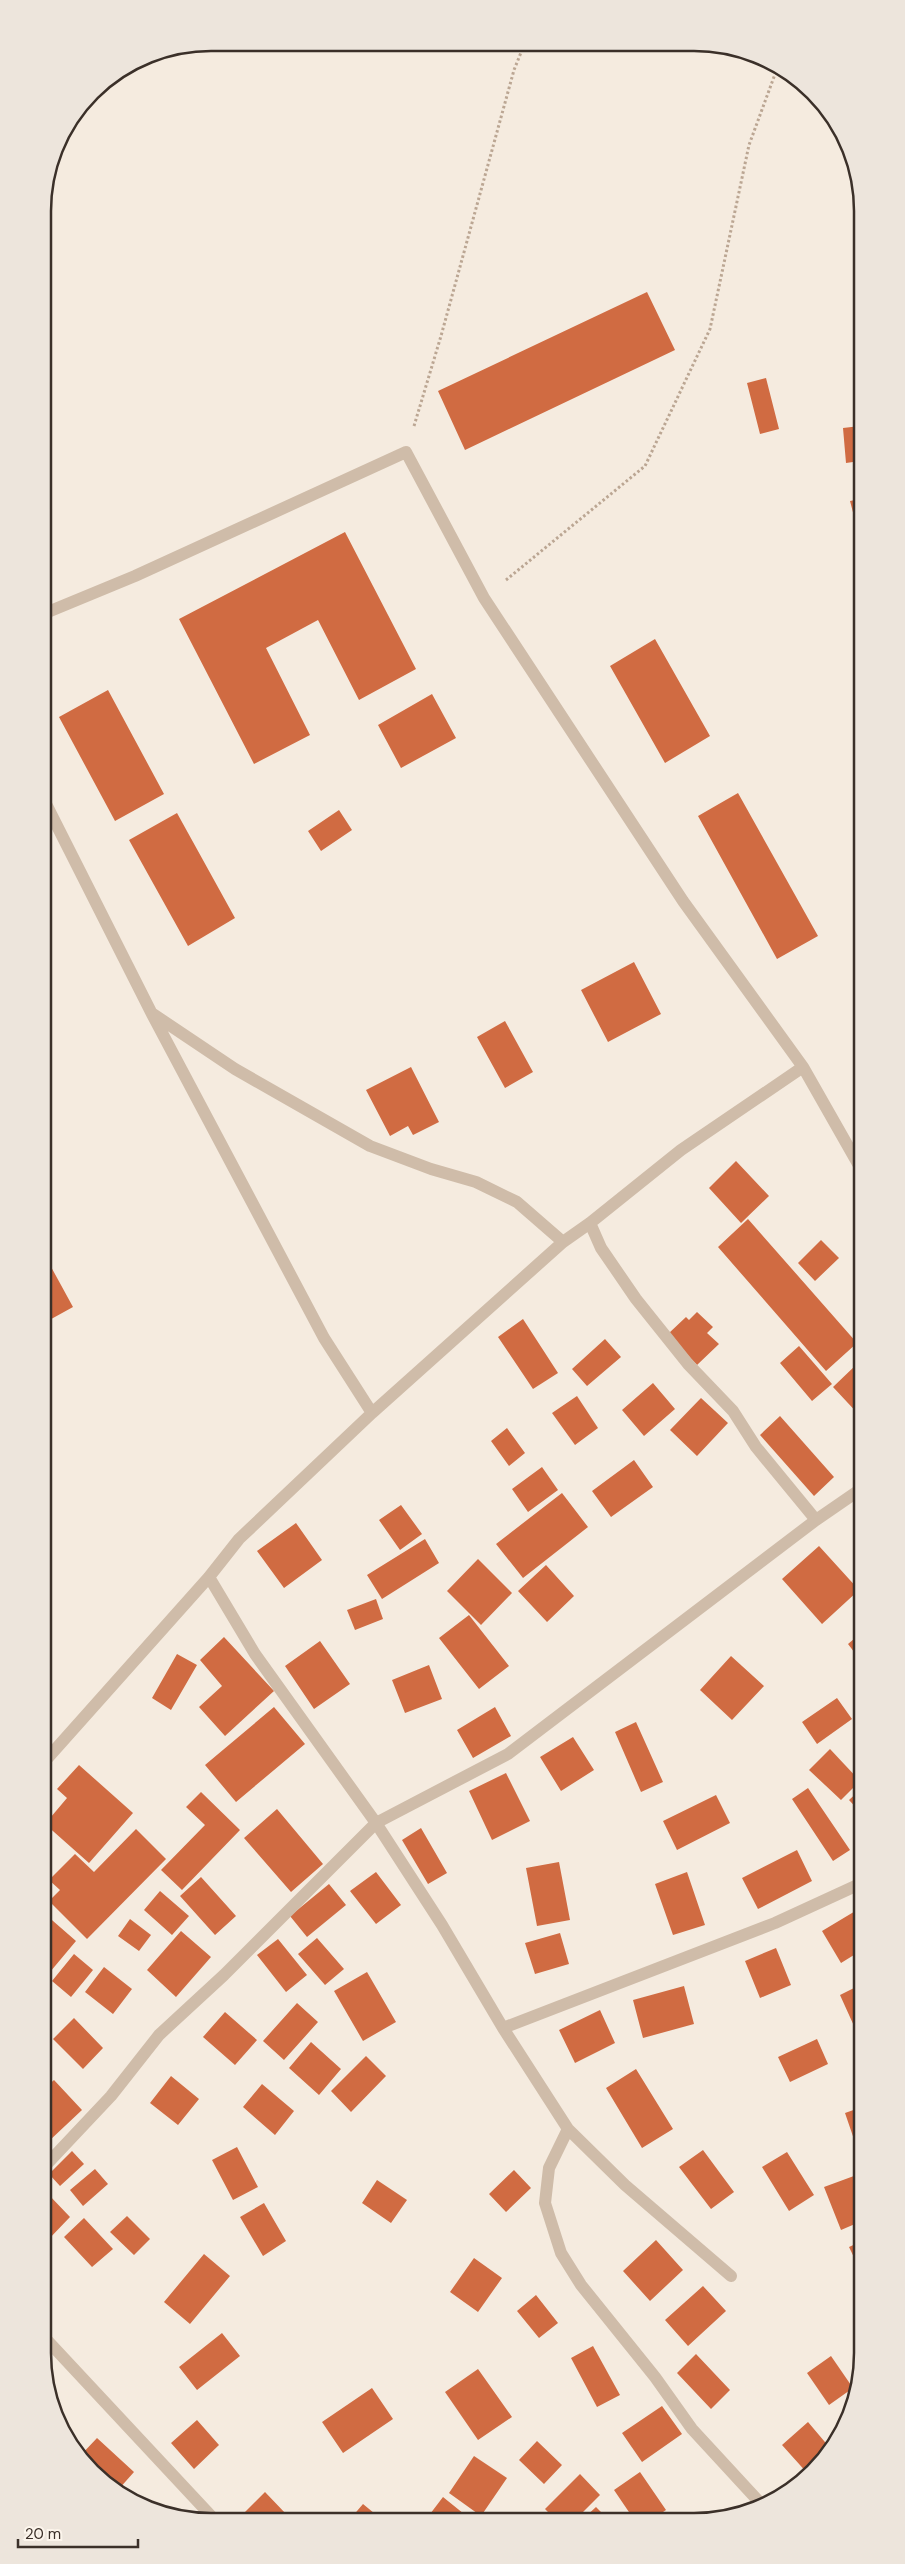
<svg xmlns="http://www.w3.org/2000/svg" width="905" height="2564" viewBox="0 0 905 2564" font-family="'DM Sans',sans-serif">
<style>
.building{fill:#d06b42}
.lines{fill:none;stroke-linecap:round;stroke-linejoin:round}
.path{stroke:#bba693;stroke-width:3;stroke-dasharray:2.5 2.5;stroke-linecap:butt}
.street{stroke:#cfbca9;stroke-width:12}
.rim{fill:none;stroke:#3b3029;stroke-width:2.5}
</style>
<rect width="100%" height="100%" fill="#f5ebdf"/>
<path class="building" d="M647,292l28,58 -210,100 -27,-59z
M766,378l13,51 -19,5 -13,-51z
M860,426v35l-14,2 -3,-35z
M860,499v36h-1l-9,-34z
M345,532l71,137 -57,31 -41,-80 -52,28 44,87 -56,29 -75,-145z
M655,639l55,97 -45,27 -55,-97z
M108,690l56,104 -49,27 -56,-104z
M432,694l24,44 -55,30 -23,-43z
M738,793l80,143 -41,23 -79,-143z
M339,810l13,20 -31,21 -13,-20z
M177,813l58,105 -47,28 -59,-106z
M634,962l27,52 -53,28 -27,-52z
M505,1021l28,51 -28,16 -28,-51z
M411,1067l28,55 -26,13 -5,-9 -18,10 -24,-46z
M736,1161l33,35 -28,27 -32,-35z
M748,1219l109,124 -31,28 -108,-124z
M821,1240l18,18 -24,23 -17,-18z
M861,1250v17l-8,-12z
M44,1254l29,53 -29,16z
M697,1312l16,15 -6,6 12,11 -22,21 -29,-31 18,-17 3,3z
M523,1319l35,54 -25,16 -35,-52z
M605,1339l16,18 -34,29 -15,-17z
M799,1346l33,38 -20,17 -32,-38z
M857,1364l4,4v49l-28,-30z
M653,1383l22,26 -31,27 -22,-26z
M577,1396l21,32 -23,17 -23,-32z
M701,1398l27,25 -31,33 -27,-26z
M780,1416l54,61 -20,19 -54,-61z
M507,1428l18,25 -16,13 -18,-25z
M634,1460l19,27 -42,30 -19,-26z
M542,1467l16,23 -30,22 -16,-23z
M562,1493l26,34 -65,51 -27,-34z
M401,1505l21,29 -22,16 -21,-30z
M296,1523l26,37 -38,28 -27,-37z
M425,1539l14,24 -57,36 -15,-24z
M819,1546l40,44 -37,34 -40,-45z
M478,1559l34,34 -31,32 -34,-34z
M546,1565l28,31 -27,26 -29,-31z
M376,1599l7,20 -28,11 -8,-20z
M469,1615l40,51 -30,23 -40,-51z
M861,1633v28l-13,-17z
M224,1637l50,54 -49,45 -26,-29 23,-21 -22,-26z
M320,1641l30,43 -36,25 -29,-43z
M177,1654l20,11 -26,45 -19,-12z
M731,1656l33,30 -32,34 -32,-30z
M429,1665l13,34 -37,14 -13,-33z
M837,1698l15,21 -35,25 -15,-22z
M274,1707l31,37 -69,58 -31,-37z
M495,1707l16,29 -38,22 -16,-28z
M636,1722l27,60 -22,10 -26,-60z
M573,1737l21,33 -33,21 -21,-34z
M830,1749l30,32 -19,19 -32,-30z
M79,1765l54,48 -44,50 -44,-39 22,-26 -10,-9z
M506,1773l24,48 -38,19 -23,-49z
M808,1788l42,62 -17,11 -41,-62z
M861,1789v24l-12,-13z
M201,1792l39,38 -58,60 -21,-20 44,-45 -19,-18z
M716,1795l14,28 -53,27 -14,-29z
M277,1809l46,55 -32,28 -47,-54z
M421,1828l26,45 -19,11 -26,-44z
M136,1829l30,30 -79,80 -38,-38 11,-11 -11,-10 26,-26 19,18z
M797,1850l15,31 -54,28 -16,-31z
M559,1862l11,58 -33,6 -11,-58z
M376,1872l25,33 -25,19 -26,-33z
M687,1872l18,53 -32,10 -18,-51z
M201,1877l35,39 -21,19 -35,-39z
M329,1884l17,21 -39,32 -17,-21z
M160,1891l29,25 -17,19 -28,-25z
M862,1907v43l-21,13 -19,-32z
M45,1914l31,27 -31,37z
M130,1919l21,16 -12,16 -21,-15z
M181,1931l30,26 -35,40 -29,-27z
M560,1933l9,31 -34,10 -10,-31z
M317,1938l27,31 -19,16 -27,-31z
M278,1939l29,36 -21,17 -29,-37z
M776,1948l15,37 -31,13 -15,-37z
M74,1954l19,16 -22,27 -19,-16z
M104,1967l28,22 -19,25 -28,-22z
M367,1972l29,50 -33,19 -29,-50z
M862,1984v52l-3,1 -19,-42z
M684,1986l10,38 -51,14 -10,-38z
M297,2003l21,19 -34,38 -21,-19z
M600,2010l15,33 -40,20 -16,-33z
M225,2012l32,28 -22,25 -32,-28z
M74,2018l29,30 -20,21 -30,-30z
M817,2039l11,25 -38,18 -12,-25z
M311,2042l30,27 -22,26 -30,-27z
M366,2056l20,20 -35,36 -20,-21z
M636,2069l37,60 -31,19 -36,-60z
M171,2076l28,23 -21,26 -28,-22z
M54,2080l28,30 -33,31 -4,-4v-49z
M262,2084l32,27 -19,24 -32,-28z
M862,2107v43l-4,1 -13,-38z
M237,2147l21,40 -25,13 -21,-40z
M703,2150l31,42 -23,17 -32,-42z
M72,2151l12,13 -24,22 -11,-12z
M787,2152l27,43 -25,16 -27,-44z
M95,2169l13,15 -25,22 -13,-16z
M514,2170l17,18 -25,24 -17,-18z
M862,2173v48l-21,9 -17,-43z
M377,2180l30,20 -16,23 -29,-20z
M48,2194l22,23 -24,25v-46z
M264,2203l22,38 -23,15 -23,-39z
M127,2216l23,23 -16,16 -24,-23z
M84,2218l29,31 -21,18 -28,-30z
M656,2240l27,30 -33,31 -27,-30z
M862,2241v33l-13,-27z
M204,2254l26,22 -40,48 -26,-22z
M474,2258l28,20 -24,34 -28,-20z
M703,2286l23,25 -38,35 -23,-26z
M536,2295l22,28 -19,15 -22,-27z
M222,2333l18,23 -43,34 -18,-23z
M593,2346l27,49 -23,12 -26,-49z
M696,2354l34,36 -19,19 -34,-36z
M831,2356l22,32 -24,17 -22,-32z
M478,2369l34,48 -34,23 -33,-48z
M372,2388l21,31 -50,34 -21,-31z
M662,2406l20,28 -40,28 -20,-29z
M197,2420l22,25 -25,24 -23,-26z
M808,2422l22,26 -9,16 -13,10 -26,-29z
M97,2438l37,34 -16,18 -26,-18 -12,-16z
M537,2441l25,24 -18,19 -25,-24z
M474,2456l33,22 -26,38 -32,-23z
M640,2472l26,38 -12,8h-21l-19,-28z
M580,2474l20,21 -23,23h-23l-9,-9z
M265,2492l22,23 -3,3h-45z
M443,2497l26,21h-42z
M363,2504l17,14h-29z
M596,2507l11,11h-23z"/>
<g class="lines">
<path class="path" d="M414,426l27,-90 73,-266 10,-25
M506,580l139,-114 65,-137 39,-184 29,-79"/>
<path class="street" d="M43,614l92,-38 271,-124 78,146 199,303 120,166 58,102
M44,800l108,214 172,324 48,75
M153,1014l82,55 135,77 61,23 45,13 41,20 46,40
M590,1223l11,25 35,51 52,65 45,47 23,36 60,73
M209,1577l46,77 121,169 66,102 61,103 65,101 57,56 106,91
M45,1761l164,-184 30,-38 133,-126 191,-171 27,-19 91,-73 122,-83
M503,2028l272,-105 87,-40
M568,2129l-19,39 -4,35 16,50 20,32 74,92 37,52 70,76
M46,2165l65,-69 48,-61 65,-60 152,-152 132,-69 308,-234 45,-31
M46,2339l167,179"/>
</g>
<path d="M0 0H905V2564H0ZM211 51H694A160 160 0 0 1 854 211V2353A160 160 0 0 1 694 2513H211A160 160 0 0 1 51 2353V211A160 160 0 0 1 211 51Z" fill="#ede5dc" fill-rule="evenodd"/>
<path class="rim" d="M211 51H694A160 160 0 0 1 854 211V2353A160 160 0 0 1 694 2513H211A160 160 0 0 1 51 2353V211A160 160 0 0 1 211 51Z"/>
<path d="M18 2539v8h120v-8" fill="none" stroke="#3b3029" stroke-width="2.5"/>
<text x="25" y="2539" font-size="15" fill="#3b3029" stroke="#fcf5ec" stroke-width="4" paint-order="stroke">20 m</text>
</svg>
